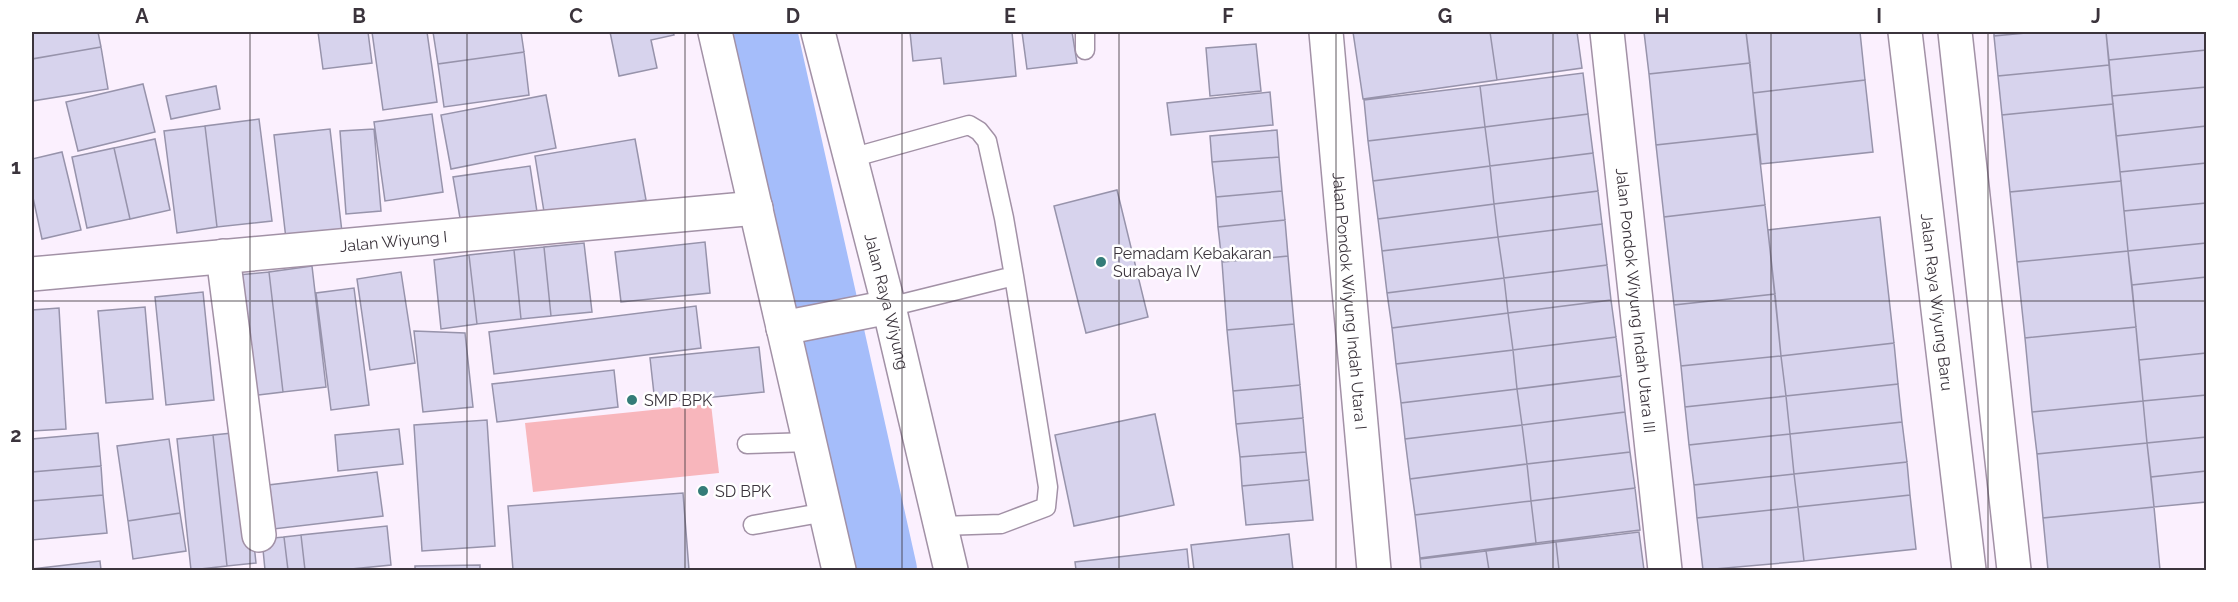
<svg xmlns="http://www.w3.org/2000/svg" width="2238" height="602" viewBox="0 0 2238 602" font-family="Raleway,sans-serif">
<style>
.green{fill:#f8b6bc}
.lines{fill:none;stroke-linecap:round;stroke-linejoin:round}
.river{stroke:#a5bdfa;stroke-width:64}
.building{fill:#d7d3ed;stroke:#9793ab;stroke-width:1.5}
.lane-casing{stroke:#a291a6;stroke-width:21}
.street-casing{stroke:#a291a6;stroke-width:36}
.secondary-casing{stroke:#a291a6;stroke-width:36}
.lane{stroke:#fff;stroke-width:18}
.street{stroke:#fff;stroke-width:33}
.secondary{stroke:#fff;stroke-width:33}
.grid{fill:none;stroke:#3b343c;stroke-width:1.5;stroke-opacity:0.55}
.poi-dot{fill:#347c78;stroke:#fff;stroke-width:2}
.labels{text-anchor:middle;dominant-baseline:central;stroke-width:5;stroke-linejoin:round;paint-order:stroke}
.street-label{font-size:16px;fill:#3b343c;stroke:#fff}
.poi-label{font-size:16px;fill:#3b343c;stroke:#fff;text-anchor:start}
.neatline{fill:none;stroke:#3b343c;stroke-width:2}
.grid-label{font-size:20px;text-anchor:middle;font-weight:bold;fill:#3b343c}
</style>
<rect width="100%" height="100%" fill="#fbf0fe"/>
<path class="green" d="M711,404l8,69 -186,19 -8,-69z"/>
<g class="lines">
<path class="river" d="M765,32l120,538"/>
</g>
<path class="building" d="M32,32h66l3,15 -69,12z
M318,32h50l4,31 -49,6z
M372,32h55l10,70 -54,8z
M433,32h88l3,20 -86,12z
M610,32h63l1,3 -23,5 6,28 -38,8z
M910,32h102l4,44 -72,8 -3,-26 -28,3z
M1022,32h50l5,31 -50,6z
M1353,32h137l7,48 -134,19z
M1490,32h87l5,36 -85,12z
M1644,32h102l4,31 -101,11z
M1746,32h114l5,48 -112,13z
M1994,32h44l-44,4z
M2038,32h68l3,33 -111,11 -4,-40z
M2106,32h100v18l-97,10z
M1256,44l5,47 -51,5 -4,-48z
M101,47l7,42 -76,12v-42z
M2206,50v37l-94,9 -3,-36z
M524,52l5,43 -85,12 -6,-43z
M1750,63l7,71 -101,11 -7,-71z
M2109,65l4,39 -111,11 -4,-39z
M1583,73l5,41 -103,13 -5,-41z
M1865,80l8,72 -112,12 -8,-71z
M143,84l12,48 -77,19 -12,-49z
M216,86l4,23 -49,10 -5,-23z
M1480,86l5,41 -117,14 -4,-41z
M2206,87v39l-90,10 -4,-40z
M1270,92l3,33 -102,10 -4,-32z
M546,95l10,53 -105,21 -10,-54z
M2113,104l8,77 -111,11 -8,-77z
M432,114l11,78 -58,9 -11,-79z
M1588,114l5,39 -103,13 -5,-39z
M259,119l13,102 -55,6 -12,-101z
M205,126l12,101 -40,6 -13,-102z
M2206,126v37l-86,9 -4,-36z
M1485,127l5,39 -117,15 -5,-40z
M330,129l12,103 -56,7 -12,-104z
M374,129l7,82 -35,3 -6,-83z
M1277,130l2,27 -67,5 -2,-26z
M1757,134l8,71 -101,12 -8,-72z
M155,139l15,71 -40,9 -16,-71z
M635,139l11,61 -101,18 -10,-62z
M114,148l16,71 -43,9 -15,-71z
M62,152l19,78 -39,9 -10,-46v-34z
M1593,153l5,38 -104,13 -4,-38z
M1279,157l3,34 -66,6 -4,-35z
M2206,163v40l-82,8 -4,-39z
M530,166l7,46 -76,12 -8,-47z
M1490,166l4,38 -116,15 -5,-38z
M2121,181l7,70 -111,11 -7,-70z
M1117,190l31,127 -62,16 -32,-127z
M1282,191l3,29 -67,7 -2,-30z
M1598,191l4,33 -104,13 -4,-33z
M2206,203v40l-78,8 -4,-40z
M1494,204l4,33 -116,14 -4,-32z
M1765,205l10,89 -101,11 -10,-88z
M1880,217l14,126 -113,13 -13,-126z
M1285,220l3,36 -66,6 -4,-35z
M1602,224l5,41 -103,13 -6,-41z
M1498,237l6,41 -117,15 -5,-42z
M705,242l5,51 -89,9 -6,-50z
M584,243l8,69 -41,4 -7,-69z
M2206,243v34l-74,8 -4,-34z
M544,247l7,69 -30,3 -7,-69z
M514,250l7,69 -44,5 -8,-69z
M2128,251l8,76 -111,11 -8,-76z
M469,255l8,69 -36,5 -7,-69z
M1288,256l6,68 -67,6 -5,-68z
M1607,265l4,35 -103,13 -4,-35z
M312,266l14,121 -43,5 -14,-120z
M269,272l14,120 -41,5 -14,-121z
M401,272l14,91 -45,7 -13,-91z
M2206,277v76l-67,7 -7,-75z
M1504,278l4,35 -116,15 -5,-35z
M354,288l15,117 -38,5 -15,-117z
M203,292l11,108 -48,5 -11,-108z
M1775,294l6,62 -100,10 -7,-61z
M1611,300l5,37 -103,13 -5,-37z
M696,306l5,42 -207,26 -5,-42z
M145,307l8,92 -47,4 -8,-92z
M59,308l7,121 -34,2v-121z
M1508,313l5,37 -117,14 -4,-36z
M1294,324l6,61 -67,6 -6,-61z
M2136,327l7,74 -111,11 -7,-74z
M414,331l51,2 8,74 -50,5z
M1616,337l5,39 -104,13 -4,-39z
M1894,343l4,41 -112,12 -5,-40z
M759,347l5,45 -109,11 -5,-45z
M1513,350l4,39 -116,14 -5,-39z
M2206,353v42l-63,6 -4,-41z
M1781,356l5,40 -101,11 -4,-41z
M614,370l4,37 -121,15 -5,-38z
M1621,376l4,36 -103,13 -5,-36z
M1898,384l4,38 -112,12 -4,-38z
M1300,385l3,33 -67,6 -3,-33z
M1517,389l5,36 -117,14 -4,-36z
M2206,395v42l-59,6 -4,-42z
M1786,396l4,38 -101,11 -4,-38z
M2143,401l4,42 -110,11 -5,-42z
M1625,412l5,40 -103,12 -5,-39z
M1155,414l19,91 -100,21 -19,-91z
M1303,418l3,34 -66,5 -4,-33z
M487,420l8,126 -73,5 -8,-126z
M1902,422l5,40 -113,12 -4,-40z
M1522,425l5,39 -117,15 -5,-40z
M399,429l4,35 -65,7 -3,-36z
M242,432l14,131 -29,3 -14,-131z
M98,433l3,33 -69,6v-33z
M1790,434l4,40 -100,11 -5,-40z
M213,435l14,131 -36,4 -14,-131z
M2206,437v34l-55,6 -4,-34z
M169,439l11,74 -52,8 -11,-75z
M2147,443l7,64 -111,11 -6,-64z
M1306,452l3,28 -67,6 -2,-29z
M1630,452l5,36 -104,13 -4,-37z
M1907,462l3,33 -112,12 -4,-33z
M1527,464l4,37 -116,14 -5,-36z
M101,466l2,29 -71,6v-29z
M2206,471v31l-52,5 -3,-30z
M377,472l6,44 -118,14 -5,-44z
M1794,474l4,33 -101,11 -3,-33z
M1309,480l4,40 -67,5 -4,-39z
M1635,488l5,42 -104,13 -5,-42z
M683,493l6,77h-176l-5,-64z
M103,495l4,38 -75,7v-39z
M1910,495l6,54 -112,12 -6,-54z
M1531,501l5,42 -116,15 -5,-43z
M1798,507l6,54 -101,9 -6,-52z
M2154,507l6,63h-112l-5,-52z
M180,513l6,38 -53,8 -5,-38z
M387,526l4,39 -50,5h-36l-4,-35z
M1639,532l5,38h-85l-3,-28z
M1289,534l4,36h-99l-3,-25z
M301,535l4,35h-17l-4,-33z
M284,537l4,33h-23l-3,-31z
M1556,542l3,28h-70l-3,-19z
M1187,549l2,21h-113l-1,-8z
M1486,551l3,19h-68l-1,-11z
M100,561l1,9h-69v-1z
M480,565v5h-65v-4z"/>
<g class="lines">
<g class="lane-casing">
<path id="lane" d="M1085,32v18
M851,158l118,-33 10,6 8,10 17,77 10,58
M889,307l125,-31 34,211 -2,20 -45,17 -59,2
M747,444l63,-2
M753,525l73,-13"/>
</g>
<g class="street-casing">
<g id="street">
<path id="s1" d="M1326,32l48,538"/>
<path id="s2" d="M1607,32l58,538"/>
<path id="s3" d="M1905,32l64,538"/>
<path d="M1955,32l59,538"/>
<path d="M223,256l36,279"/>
<path id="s4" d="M32,274l724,-66"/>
</g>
</g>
<g class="secondary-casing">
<g id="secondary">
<path d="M715,32l124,538"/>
<path id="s5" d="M818,32l71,275 62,263"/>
<path d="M783,328l106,-21"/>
</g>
</g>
<use href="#lane" class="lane"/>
<use href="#street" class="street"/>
<use href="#secondary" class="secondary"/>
</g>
<path class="grid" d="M250,32v538M467,32v538M685,32v538M902,32v538M1119,32v538M1336,32v538M1553,32v538M1771,32v538M1988,32v538M32,301h2174"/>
<g class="poi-dot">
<circle cx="1101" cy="262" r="6"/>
<circle cx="632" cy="400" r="6"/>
<circle cx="703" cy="491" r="6"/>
</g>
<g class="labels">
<g class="street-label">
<text stroke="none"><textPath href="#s4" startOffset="363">Jalan Wiyung I</textPath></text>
<text stroke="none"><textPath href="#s5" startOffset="278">Jalan Raya Wiyung</textPath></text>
<text stroke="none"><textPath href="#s1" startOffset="270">Jalan Pondok Wiyung Indah Utara I</textPath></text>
<text stroke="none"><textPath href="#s2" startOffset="270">Jalan Pondok Wiyung Indah Utara III</textPath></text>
<text stroke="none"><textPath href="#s3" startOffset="272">Jalan Raya Wiyung Baru</textPath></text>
</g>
<g class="poi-label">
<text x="1113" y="253">Pemadam Kebakaran<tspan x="1113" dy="18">Surabaya IV</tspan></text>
<text x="644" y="400">SMP BPK</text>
<text x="715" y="491">SD BPK</text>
</g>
</g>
<rect width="2238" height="602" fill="none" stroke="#ffffff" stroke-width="66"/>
<rect x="33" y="33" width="2172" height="536" class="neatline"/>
<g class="grid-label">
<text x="142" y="23">A</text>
<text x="359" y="23">B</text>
<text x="576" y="23">C</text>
<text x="793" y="23">D</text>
<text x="1010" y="23">E</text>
<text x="1228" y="23">F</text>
<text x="1445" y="23">G</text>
<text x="1662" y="23">H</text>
<text x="1879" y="23">I</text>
<text x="2096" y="23">J</text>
<text x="16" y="174">1</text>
<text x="16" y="442">2</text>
</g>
</svg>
